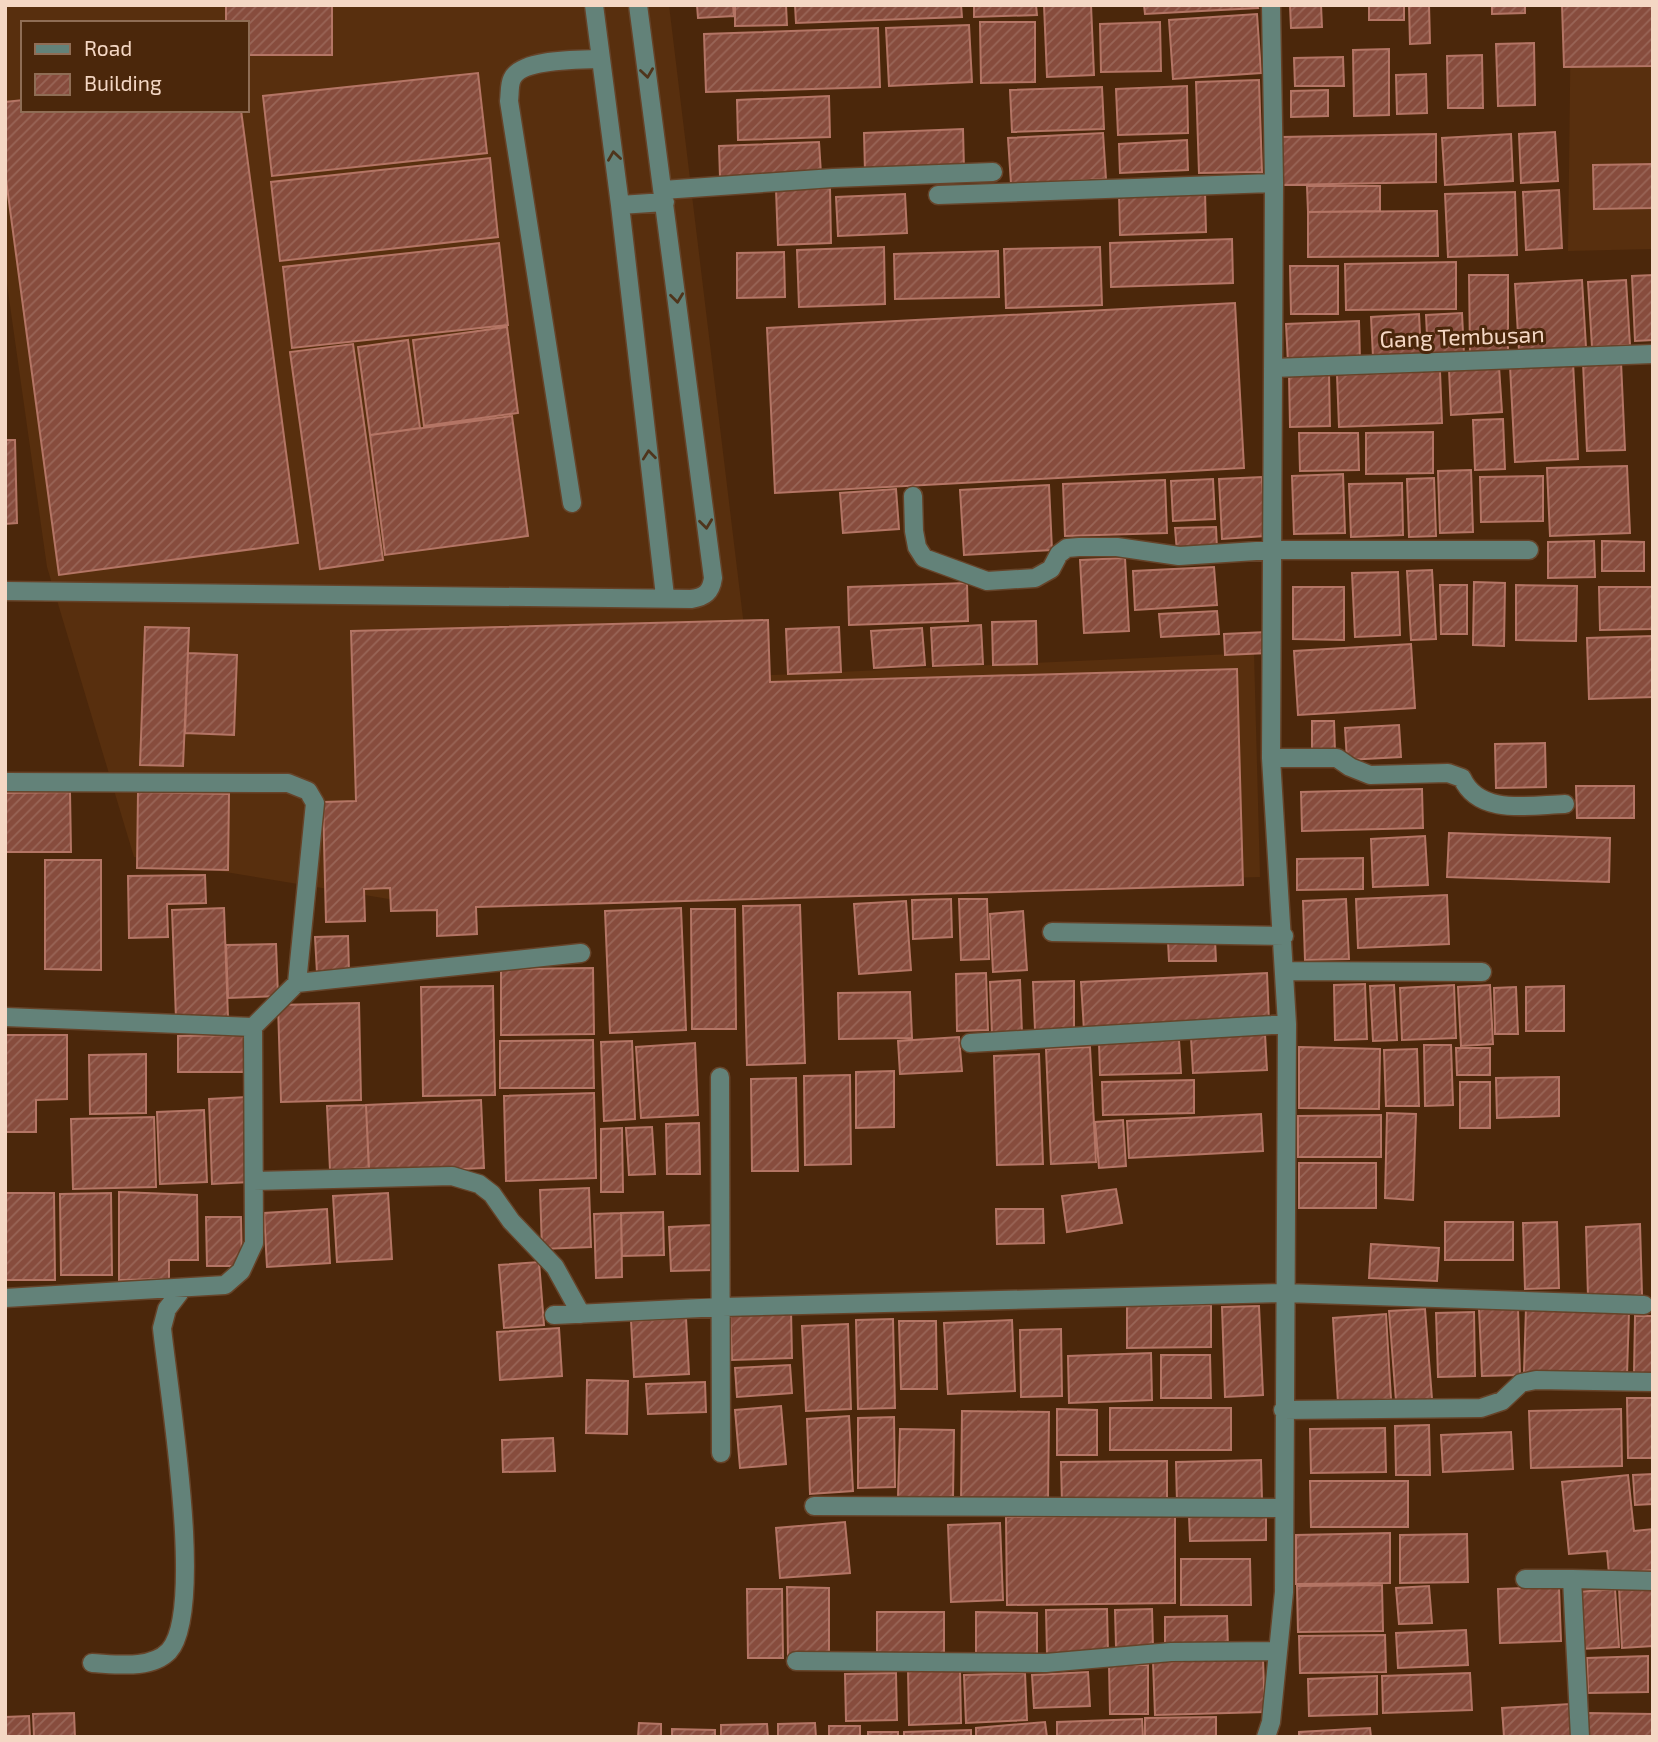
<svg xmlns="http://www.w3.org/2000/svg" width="1658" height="1742" viewBox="0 0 1658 1742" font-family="'Exo 2',sans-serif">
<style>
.built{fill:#582f0e;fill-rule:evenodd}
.building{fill:url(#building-hatch);stroke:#b47565;stroke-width:2}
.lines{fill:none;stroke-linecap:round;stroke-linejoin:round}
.minor-casing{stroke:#664329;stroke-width:21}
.minor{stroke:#638279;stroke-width:18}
.oneway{stroke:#4f351c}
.labels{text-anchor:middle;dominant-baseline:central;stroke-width:6;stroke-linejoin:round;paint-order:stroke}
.street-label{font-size:23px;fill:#f4d7c4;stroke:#4b270b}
</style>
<defs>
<pattern id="building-hatch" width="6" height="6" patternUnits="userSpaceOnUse" patternTransform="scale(1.75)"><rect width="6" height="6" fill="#874c3d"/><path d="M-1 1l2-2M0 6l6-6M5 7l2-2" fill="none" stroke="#996557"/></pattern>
</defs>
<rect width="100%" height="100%" fill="#4b270b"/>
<path class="built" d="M5,5h664l81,671 504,-23 6,224 -847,26 -279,-46 -87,-290 -42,-297zM23,23h224v87h-224z
M1571,5h82v244l-85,2z"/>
<path class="building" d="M226,5h106v50h-85v-32h-21z
M697,5h36l1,11 -36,2z
M735,5h51l1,20 -52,1z
M795,5h166l1,12 -166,6z
M974,5h62l1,10 -63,2z
M1044,5h47l3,70 -47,2z
M1144,5h113l1,3 -113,6z
M1290,5h31l1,22 -31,1z
M1369,5h35v15h-35z
M1409,5h20l1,38 -20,1z
M1492,5h33v8l-33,1z
M1562,5h91v61l-89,1z
M1257,14l4,59 -88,6 -4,-59z
M980,22h55v60l-54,1z
M1160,22l1,49 -60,1 -1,-48z
M969,25l3,57 -83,4 -3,-58z
M878,28l2,59 -174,5 -2,-58z
M1534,43l1,62 -37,1 -2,-62z
M1389,49v66l-35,1 -1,-66z
M1482,55l1,53h-35l-1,-52z
M1343,57l1,29h-49l-1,-28z
M478,73l9,80 -215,23 -9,-80z
M1426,74l1,39 -30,1 -1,-39z
M1259,80l3,92 -63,1 -3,-91z
M1187,86l1,47 -70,2 -2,-46z
M1102,87l2,42 -92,3 -2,-42z
M1328,90v26l-37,1v-26z
M829,96l1,41 -92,3 -1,-40z
M23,100v10h218l57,433 -239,32 -54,-403v-70z
M963,129l1,40 -99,3 -1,-39z
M1555,132l3,49 -37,2 -2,-49z
M1103,133l3,46 -95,5 -3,-46z
M1436,134v48l-154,3 -1,-48z
M1511,134l2,47 -68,4 -3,-47z
M1187,140l1,30 -68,3 -1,-29z
M819,142l2,32 -101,3 -1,-31z
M490,158l8,79 -218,24 -9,-79z
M1653,164v44l-59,1 -1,-44z
M1307,186h73v25l-72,1z
M830,188l1,55 -53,2 -2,-56z
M1559,190l3,58 -36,2 -3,-58z
M1205,191l1,41 -86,3 -1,-41z
M1515,192l2,63 -69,2 -3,-63z
M905,194l2,39 -69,3 -2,-39z
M1437,211l1,45 -130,1v-45z
M1232,239l1,44 -122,4 -1,-44z
M499,243l9,82 -216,23 -9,-81z
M884,247l1,57 -86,3 -2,-57z
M1100,247l2,58 -96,3 -2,-59z
M998,251l1,46 -104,2 -1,-45z
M784,252l1,45 -48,1v-45z
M1456,262v47l-110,1 -1,-46z
M1290,266h48v48h-47z
M1469,275h39v77h-38z
M1653,275v65l-18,1 -3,-65z
M1582,280l4,67 -67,4 -4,-67z
M1626,280l4,65 -38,2 -4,-65z
M1235,303l9,165 -469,25 -8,-165z
M1462,313l2,41 -36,2 -2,-41z
M1419,314l2,40 -48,3 -2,-40z
M1359,321l1,40 -72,2 -2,-39z
M507,327l11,86 -94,13 -11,-86z
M408,340l12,88 -50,7 -12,-88z
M353,344l30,216 -63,9 -30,-217z
M1573,362l5,97 -63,3 -5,-96z
M1621,362l4,88 -38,1 -4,-88z
M1499,367l3,45 -51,3 -2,-46z
M1440,371l2,52 -103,4 -2,-52z
M1329,372l1,54 -40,1 -1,-54z
M512,416l16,120 -143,19 -15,-120z
M1503,419l2,50 -30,1 -2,-50z
M1433,432v41l-67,1v-41z
M1299,433h59l1,37 -59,1z
M5,440h10l2,83 -12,1z
M1627,466l3,67 -80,3 -3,-68z
M1471,470l2,62 -33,1 -2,-62z
M1343,474l2,59 -51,1 -2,-58z
M1543,476v45l-62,1 -1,-45z
M1262,477l3,59 -43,3 -3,-60z
M1434,478l2,58 -27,1 -2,-58z
M1213,479l2,40 -42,2 -2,-40z
M1165,480l2,53 -102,3 -2,-52z
M1402,483l1,52 -52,2 -2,-53z
M1049,485l3,65 -88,5 -4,-65z
M896,489l3,40 -56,4 -3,-40z
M1216,527l1,22 -40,3 -2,-24z
M1594,541l1,36 -47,1v-36z
M1602,541l42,1v29h-42z
M1125,558l4,73 -45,2 -4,-73z
M1214,567l3,38 -82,5 -2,-39z
M1432,570l4,69 -25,1 -4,-69z
M1398,572l2,63 -45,2 -3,-64z
M1474,582l31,1 -1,63 -31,-1z
M967,583l1,38 -119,4 -1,-38z
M1440,585h27v49h-26z
M1516,585l61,1 -1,55 -60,-1z
M1293,587h51v53l-51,-1z
M1599,587h54v42l-53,1z
M1217,611l2,23 -58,3 -2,-23z
M768,620l2,62 467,-13 6,216 -767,22 1,27 -40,2v-26l-46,1 -1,-23 -26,1 1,32 -39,1 -3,-120 33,-1 -5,-170z
M1036,621l1,43 -44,1 -1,-43z
M981,625l2,39 -50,2 -2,-38z
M145,627l44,1 -6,138 -43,-1z
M839,627l2,45 -53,2 -2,-45z
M922,628l3,37 -51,3 -3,-37z
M1267,632l1,21 -43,2 -1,-21z
M1653,636v61l-64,2 -2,-61z
M1411,644l4,64 -117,7 -4,-64z
M188,653l49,2 -3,80 -49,-2z
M1312,721h22l1,31h-23z
M1399,725l2,32 -54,3 -2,-32z
M1545,743l1,44 -50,1 -1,-44z
M1576,786h58v32h-57z
M1422,789l1,39 -121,3 -1,-39z
M70,792l1,60h-66v-59z
M138,792l91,2 -1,76 -91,-2z
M1449,833l161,5 -1,44 -162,-5z
M1425,836l3,49 -55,2 -2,-48z
M1363,858v31l-66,1v-31z
M45,860h56v110l-56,-1z
M205,875l1,28 -39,1 1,33 -39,1 -1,-62z
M1447,895l2,49 -91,4 -2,-49z
M951,899l1,38 -39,2 -1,-39z
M959,899h28l2,60 -28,1z
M1346,899l3,60 -44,1 -2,-59z
M906,901l5,69 -52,4 -5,-70z
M800,905l5,158 -58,2 -4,-159z
M224,908l4,109 -52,2 -4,-109z
M681,908l5,122 -76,3 -5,-122z
M691,909h44l1,120h-44z
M1023,911l4,59 -34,2 -3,-58z
M348,936l1,36 -32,1 -2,-36z
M1215,940l1,21h-47l-1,-20z
M276,944l2,52 -50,2 -2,-53z
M593,968l1,66 -93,1v-66z
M986,973l2,57 -31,1 -1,-57z
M1267,973l2,49 -185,9 -3,-49z
M1020,980l2,54 -30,1 -2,-53z
M1074,981v49h-39l-2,-48z
M1365,984l2,55 -32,1 -1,-55z
M1394,985l3,55 -24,1 -3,-55z
M1454,985l2,53 -54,2 -2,-52z
M1490,985l3,59 -32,2 -3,-59z
M493,986l2,109 -72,1 -2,-109z
M1564,986v45h-38v-44z
M1516,987l2,47h-23l-1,-46z
M910,992l2,46 -73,1 -1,-46z
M359,1003l2,97 -80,2 -3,-97z
M1265,1034l2,36 -74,3 -2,-35z
M5,1035h62v64l-31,1v32h-31z
M244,1035v37h-66v-36z
M959,1037l3,34 -62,3 -2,-33z
M593,1040l1,48h-94v-47z
M1179,1040l2,33 -81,2 -1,-33z
M632,1041l3,78 -31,2 -3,-79z
M695,1043l3,72 -57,3 -5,-71z
M1424,1045h27l2,60 -28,1z
M1090,1047l6,115 -45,2 -5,-115z
M1299,1047l81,2 -1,60 -80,-1z
M1456,1048h34v27h-33z
M1417,1049l2,57h-33l-2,-56z
M146,1054v59l-56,1 -1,-59z
M1039,1054l4,110 -46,1 -3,-109z
M894,1071v56l-38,1v-56z
M850,1075l1,89 -46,1 -1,-89z
M1559,1077v39l-62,2 -1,-40z
M796,1078l2,93h-46l-1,-92z
M1194,1080v33l-91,2 -1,-33z
M1460,1082h30v46h-30z
M594,1093l2,85 -90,3 -2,-85z
M247,1097l3,85 -38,2 -3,-85z
M481,1100l3,68 -115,5 -3,-68z
M366,1105l3,63 -39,2 -3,-64z
M204,1110l3,72 -47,2 -3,-72z
M1387,1113l29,1 -3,86 -28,-2z
M1261,1114l2,37 -134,7 -2,-37z
M1381,1115v42h-83v-41z
M154,1117l2,70 -83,2 -2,-70z
M1123,1120l3,46 -27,2 -4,-46z
M699,1123l1,51h-33l-1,-50z
M652,1127l3,47 -26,1 -3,-47z
M622,1128l1,64h-22v-63z
M1299,1163h77v45h-77z
M589,1188l2,59 -49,2 -2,-59z
M1116,1189l6,34 -55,9 -5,-36z
M119,1192l78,3 1,65h-29v19l-50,1z
M5,1193h49l1,87h-50z
M111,1193l1,82h-51l-1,-81z
M388,1193l4,66 -55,3 -4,-66z
M327,1209l3,54 -63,4 -3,-54z
M996,1209h47l1,34 -47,1z
M663,1212l1,43 -42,1 -1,-43z
M621,1213l1,64 -26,1 -2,-64z
M206,1217h35l1,49h-35z
M1445,1222h68v38h-68z
M1557,1222l2,66 -34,1 -2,-66z
M1640,1224l2,71 -54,2 -2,-70z
M712,1225l2,45 -43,1 -2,-44z
M1371,1244l68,4 -2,33 -68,-3z
M539,1262l5,63 -40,3 -5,-63z
M1211,1305v42l-84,1v-42z
M1259,1306l4,89 -38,2 -3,-90z
M1526,1307l103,4 -2,65 -103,-4z
M1518,1308l2,67 -38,1 -3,-67z
M1425,1309l7,90 -36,2 -7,-90z
M791,1310l1,48 -60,2 -2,-47z
M1474,1312l1,64 -37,1 -2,-64z
M1386,1314l5,85 -53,4 -5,-85z
M1635,1316h18v58h-19z
M686,1318l3,56 -55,3 -3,-56z
M893,1319l2,89 -37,1 -2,-89z
M1012,1320l3,71 -67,3 -4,-71z
M899,1321h37l1,68h-36z
M848,1324l3,85 -45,2 -4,-85z
M559,1328l3,48 -62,4 -3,-48z
M1061,1329l1,67 -41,1 -1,-67z
M1151,1353l1,47 -83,3 -1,-47z
M1161,1355h49l1,43h-50z
M790,1365l2,28 -55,4 -2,-29z
M587,1380l41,1 -1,53 -41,-1z
M705,1382l1,30 -58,2 -2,-30z
M1627,1398h26v60h-25z
M781,1406l5,58 -46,4 -5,-58z
M1110,1408h121v42h-121z
M1057,1409l40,1v45h-40z
M1621,1409l1,57 -91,2 -2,-57z
M962,1411l87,1 -1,92 -87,-1z
M849,1416l4,75 -43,3 -3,-75z
M894,1417l1,70 -37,1v-70z
M1429,1425l1,50h-34l-1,-49z
M1385,1428l1,44 -75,1 -1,-44z
M900,1429l54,1 -1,68 -55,-1z
M1511,1432l2,37 -70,3 -2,-37z
M553,1438l2,33 -52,1 -1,-32z
M1261,1460l1,40 -85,3 -1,-41z
M1167,1461v42l-105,1 -1,-42z
M1653,1474v30l-18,1 -2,-30z
M1628,1475l6,56 19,-2v41l-44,4 -2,-23 -38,3 -7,-72z
M1310,1481h98v46h-97z
M1266,1514v26l-76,1 -1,-25z
M1175,1515v88l-168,2 -1,-88z
M845,1522l5,51 -70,5 -4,-50z
M1000,1523l3,77 -52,2 -3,-77z
M1390,1533v50l-94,1v-49z
M1467,1534l1,48 -68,1v-48z
M1181,1559h69l1,46h-70z
M1382,1585l1,46 -85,1 -1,-46z
M1429,1586l3,37 -33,1 -3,-36z
M1653,1586v60l-31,2 -3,-60z
M787,1587l42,1v70l-41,-1z
M1559,1587l2,54 -61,2 -2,-54z
M747,1589h35l1,69h-35z
M1615,1589l4,58 -38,2 -3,-57z
M1107,1609l1,43 -61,2 -1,-44z
M1152,1609l1,38h-37l-1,-37z
M877,1612h67v46h-67z
M976,1612l61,1v45l-61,-1z
M1227,1616l1,31 -63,1v-31z
M1466,1630l2,35 -70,3 -2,-35z
M1385,1635l1,37 -86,1 -1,-37z
M1648,1656v36l-60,1 -1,-35z
M1263,1659l2,53 -110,3 -2,-53z
M1109,1665h39v49h-38z
M960,1669l1,54 -52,2 -1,-55z
M1088,1672l2,34 -56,2 -2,-33z
M896,1673l1,47 -51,1 -1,-47z
M1025,1673l2,47 -61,3 -2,-48z
M1470,1673l2,37 -89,3 -1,-37z
M1377,1676v38l-68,2 -1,-37z
M1570,1704l3,33h-69l-2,-29z
M74,1713l1,24h-41l-1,-23z
M1587,1713l66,1v23h-66z
M29,1716l1,21h-25v-20z
M1216,1717v20h-71v-19z
M1142,1719l1,18h-86v-15z
M1045,1722l2,15h-71v-9z
M639,1723l22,1v13h-23z
M815,1723l1,14h-38v-13z
M767,1724l1,13h-47v-12z
M829,1726h31v11h-31z
M1370,1728l1,9h-72v-5z
M672,1729l43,1v7h-43z
M971,1730v7h-67v-5z
M868,1732h30v5h-30z"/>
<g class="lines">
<g class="minor-casing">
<path id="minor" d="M594,5l26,200 45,391
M663,190l170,-12 160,-6
M938,195l336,-12
M620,205l45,-3
M1273,368l380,-14
M913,496l1,35 3,16 7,11 63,23 48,-3 16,-9 8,-15 8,-6 12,-1h38l62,9 93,-6h257
M572,503l-63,-402c1,-6 0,-16 3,-22 9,-21 69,-19 89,-20
M5,591l686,8c14,-2 20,-7 22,-21l-75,-573
M1271,758h66l13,9 20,8 78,-2 14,5c17,38 68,27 103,26
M5,782l283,1 20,8 7,12 -18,180 -44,44 1,216 -13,28 -16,14 -220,13
M1052,932l232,4
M1286,971l196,1
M297,983l284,-30
M5,1017l248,10
M970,1043l317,-19
M720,1077l1,376
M254,1181l198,-5 27,8 13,10 19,27 44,46 26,47
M554,1315l168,-8 562,-14 360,12
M1283,1410l198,-2 21,-7 19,-18 15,-3 117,2
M814,1506l470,2
M1525,1579h47
M796,1661l250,2 125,-11 107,-1
M92,1663c23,1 59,7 77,-12 37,-41 -1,-263 -7,-323l5,-19 16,-21
M1266,1737l5,-15 13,-130 3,-568 -16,-266 3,-575 -3,-178
M1580,1737l-8,-158 81,2"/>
</g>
<use href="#minor" class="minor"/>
</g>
<defs><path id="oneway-chevron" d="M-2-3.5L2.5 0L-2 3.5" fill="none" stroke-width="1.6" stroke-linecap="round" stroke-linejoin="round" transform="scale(1.75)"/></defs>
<g class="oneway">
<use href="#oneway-chevron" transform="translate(647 73) rotate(82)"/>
<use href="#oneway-chevron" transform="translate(614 156) rotate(-98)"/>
<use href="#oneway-chevron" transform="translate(677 298) rotate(83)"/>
<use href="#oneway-chevron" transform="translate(649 455) rotate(-96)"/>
<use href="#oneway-chevron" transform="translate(706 524) rotate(83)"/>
</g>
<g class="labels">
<g class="street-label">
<text transform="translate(1462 336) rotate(-2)">Gang Tembusan</text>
</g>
</g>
<rect width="1658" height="1742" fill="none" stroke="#f4d7c4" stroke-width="14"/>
<rect x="21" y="21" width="228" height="91" fill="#4b270b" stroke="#8f6d55" stroke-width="2"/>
<rect x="35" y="44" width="35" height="10" fill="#638279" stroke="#8f6d55" stroke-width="2"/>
<text x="84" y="56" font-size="21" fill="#f4d7c4">Road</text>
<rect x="35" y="74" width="35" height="21" fill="url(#building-hatch)" stroke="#8f6d55" stroke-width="2"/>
<text x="84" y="91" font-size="21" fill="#f4d7c4">Building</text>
</svg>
